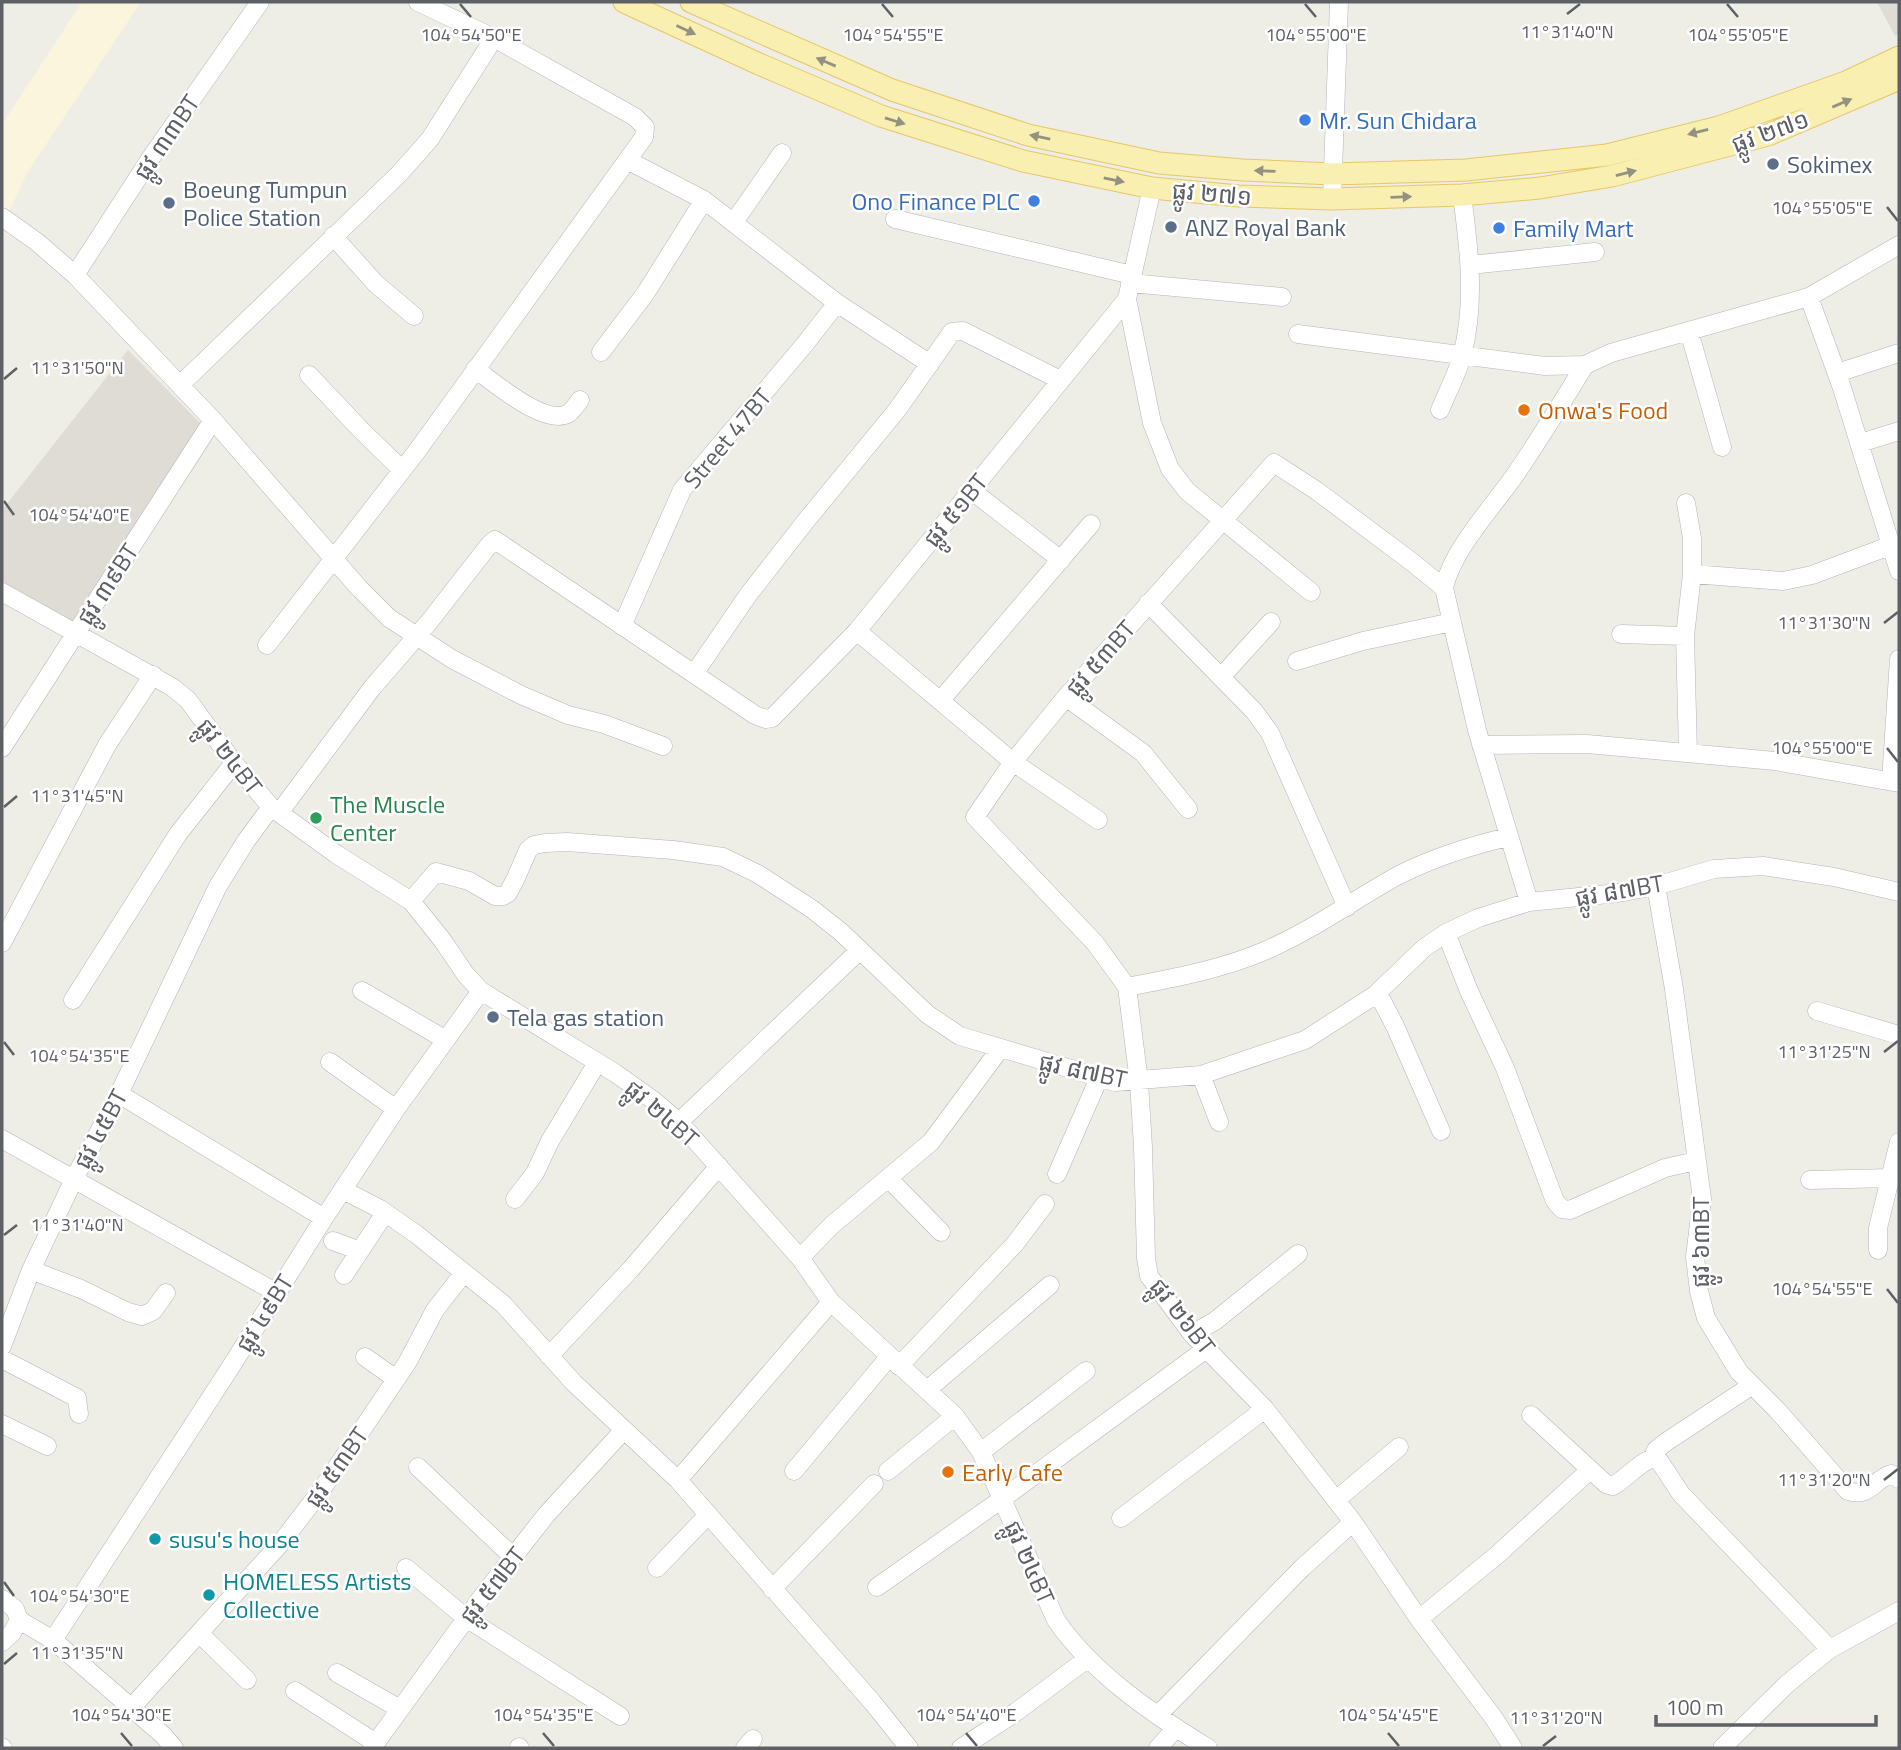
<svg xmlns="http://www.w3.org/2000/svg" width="1901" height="1750" viewBox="0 0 1901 1750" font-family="'Titillium Web','Noto Sans Khmer',sans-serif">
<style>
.commercial{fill:#fbf5de}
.education{fill:#dedcd4}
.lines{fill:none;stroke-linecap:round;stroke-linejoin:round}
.minor-casing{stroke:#b3b5b9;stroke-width:19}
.major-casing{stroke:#e6c767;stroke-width:23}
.minor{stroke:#fff;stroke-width:18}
.major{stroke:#f8efb1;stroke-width:21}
.oneway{fill:#939280}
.ticks{fill:none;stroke:#5d6065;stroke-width:2.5}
.shop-dot{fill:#3f7fe0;stroke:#fff;stroke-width:2.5}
.service-dot{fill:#5c6f8a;stroke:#fff;stroke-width:2.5}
.food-dot{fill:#e8710a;stroke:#fff;stroke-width:2.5}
.leisure-dot{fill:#2e9e5b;stroke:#fff;stroke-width:2.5}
.culture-dot{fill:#0f9aa8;stroke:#fff;stroke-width:2.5}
.labels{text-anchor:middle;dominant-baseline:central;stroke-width:5;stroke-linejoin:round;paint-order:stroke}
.shop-label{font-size:24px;fill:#366cbe;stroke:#fff;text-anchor:start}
.street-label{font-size:24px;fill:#5d6065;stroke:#fff}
.service-label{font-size:24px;fill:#4e5e75;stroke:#fff;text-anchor:start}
.food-label{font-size:24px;fill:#c56008;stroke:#fff;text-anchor:start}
.leisure-label{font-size:24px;fill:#27864d;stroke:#fff;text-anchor:start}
.culture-label{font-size:24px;fill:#0d838f;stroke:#fff;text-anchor:start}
.ticks-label{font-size:18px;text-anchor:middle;fill:#5d6065;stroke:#fff;stroke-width:5;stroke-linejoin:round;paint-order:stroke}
</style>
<rect width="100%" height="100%" fill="#eeede6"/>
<path class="commercial" d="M82,2h59l-114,171 -18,39 -7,-2v-86z"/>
<path class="education" d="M1877,2h22v32l-4,2z
M128,350l73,74 -128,197 -71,-40v-71z"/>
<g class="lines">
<g class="minor-casing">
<path id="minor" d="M629,161l75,39 133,103 93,61
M1152,188l-25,111 25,124 18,46 17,22 124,101
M1332,199l7,-197
M2,217l35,25 38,33 138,145 146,168 30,30 63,41 69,36 47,20 36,9 59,22
M895,219l237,56
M734,222l48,-69
M333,236l43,48 38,32
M1470,265l125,-13
M75,275l77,-119 108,-154
M1130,283l152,14
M1809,297l33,91 57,183
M1689,331l33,116
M1298,334l247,32 40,-1 26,-12 198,-56 90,-52
M601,352l44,-58 59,-94
M475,369c19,13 71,59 94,44 4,-3 8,-9 11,-13
M1837,373l62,-20
M309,375l52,55 41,40
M180,385l219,-211 31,-35 64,-101
M1440,410c7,-17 17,-36 22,-54 14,-54 7,-108 0,-161
M1860,443l39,-12
M971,490l90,70
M1686,503l6,35v36l-7,62 3,117
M1692,574l91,7 29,-6 80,-30
M1444,588l-32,-26 -95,-71 -43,-28 -208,234 -53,65 -38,55 120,126 32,44 12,95 4,65 3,111 3,18 43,58 73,75 88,113 66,97 74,98 20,31
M2,592l170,95 16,13 46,63 37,44 65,47 75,47 32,40 23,34 15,16 134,82 38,27 26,22 121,136 31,44 124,114 26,36 75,168c36,53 98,95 152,128
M1148,603l106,108 16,22 77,174
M622,626l60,-136 123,-146 32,-41
M857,631l156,131 85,58
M1621,634l64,2
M267,645l150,-194 227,-314 1,-10 -10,-10 -141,-79 -76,-36
M1297,661l66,-20 89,-19
M694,674l54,-79 57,-73 92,-112 55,-78 11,-1 97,49
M1221,677l50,-55
M1066,697l77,56 45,56
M940,701l151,-177
M1481,745l106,-1 188,17 124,22
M2,748l211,-328
M1891,781l8,-122
M279,813l93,-125 57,-66 60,-77 6,-5 260,175 11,4 6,-1 85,-87 270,-332
M1656,886l18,103 28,210 -7,58 4,34 7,27 33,54 38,38 71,81c22,7 25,-11 43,-17l8,5
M411,901l25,-29 33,9 26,15h8l5,-3 7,-13 13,-30 6,-5 11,-2 22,-1 106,8 50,7 35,17 54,35 29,23 86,82 33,22 155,46 86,-7 104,-35 70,-45 49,-47 22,-15 32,-15 51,-16 89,-9 38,-7 58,-17 49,-3 71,11 65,15
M1529,902l-52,-172 -33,-142c8,-38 48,-80 71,-113 25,-36 47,-73 70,-110
M1446,933l23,58 36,77 50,133 7,8 8,1 95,-42 31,-7
M2,943l105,-198 46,-70
M1127,987c46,-9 92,-17 135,-35 48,-20 90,-51 135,-76 35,-18 73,-30 111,-39
M362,991l84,49
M1375,995l7,6 13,25 46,105
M73,1000l105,-166 56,-71
M1817,1011l82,24
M330,1062l66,47
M1201,1075l18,47
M119,1094l205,124
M679,1122l180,-171
M2,1139l275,154
M1057,1174l42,-96
M889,1179l52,53
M1810,1180l80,-2
M343,1190l37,19 36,25 87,70 71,79 104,97 195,223 36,45
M515,1199l20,-26 15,-32 47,-78
M333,1241l27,10
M1878,1250v-22l21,-86
M800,1258l32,-33 99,-83 69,-93
M31,1270l50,19 47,23 14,4 11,-5 13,-18
M344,1275l41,-62
M1192,1334l23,-13 83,-67
M2,1346l29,-76 43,-91 45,-85 99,-208 28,-45 25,-34
M549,1356l82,-87 88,-103
M365,1357l31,22
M2,1359l75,39 2,16
M899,1366l115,-121 31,-41
M927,1390l123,-105
M1531,1415l75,69 7,2c14,-8 25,-23 40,-28l7,4 21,32 149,155
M2,1424l45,22
M981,1452l105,-81
M1653,1458l3,-8 10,-8 85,-56
M418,1467l95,90
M794,1471l95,-114
M888,1471l67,-55
M678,1480l153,-178
M1336,1500l63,-53
M1121,1518l144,-109
M406,1568l60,50 154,98
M657,1568l51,-53
M877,1587l125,-88 204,-150
M772,1589l102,-105
M2,1599l13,10 4,11 -7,13 -10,9
M1419,1619l78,-64 93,-85
M19,1620l34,20 110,95 11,13
M199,1633l48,47
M53,1640l179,-275 92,-147 72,-109 85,-118
M337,1673l63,36
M295,1691l81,52
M131,1708l149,-164 40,-52 87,-129 28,-53 28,-36
M1158,1715l144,-147 51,-46
M2,1747l1,1
M519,1747l1,1
M372,1748l109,-150 65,-83 77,-84
M745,1748l8,-9
M961,1748l55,-36 71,-53
M1158,1748l18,-20
M1722,1748l65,-64 43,-35 69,-38"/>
</g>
<g class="major-casing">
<path id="major" d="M624,2l135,62 122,52 142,45 129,27 87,8 93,3 130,-4 78,-7 72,-12 156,-41 131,-56
M691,2l201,88 136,45 131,28 84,7 90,4 133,-4 141,-15 112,-28 127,-45 53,-25"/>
</g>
<use href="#minor" class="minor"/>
<use href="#major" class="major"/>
</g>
<defs><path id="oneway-solid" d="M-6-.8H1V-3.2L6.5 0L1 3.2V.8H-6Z" transform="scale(1.75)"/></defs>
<g class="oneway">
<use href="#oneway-solid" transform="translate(686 30) rotate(25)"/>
<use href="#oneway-solid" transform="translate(826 62) rotate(-157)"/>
<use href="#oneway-solid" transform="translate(1842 103) rotate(-23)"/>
<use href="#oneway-solid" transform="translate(895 121) rotate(17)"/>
<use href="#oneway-solid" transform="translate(1698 132) rotate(166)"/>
<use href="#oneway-solid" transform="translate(1040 137) rotate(-168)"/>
<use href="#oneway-solid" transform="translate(1265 171) rotate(-178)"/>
<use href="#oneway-solid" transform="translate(1626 173) rotate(-14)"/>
<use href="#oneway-solid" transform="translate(1114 180) rotate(12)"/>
<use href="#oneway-solid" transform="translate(1401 197) rotate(-2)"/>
</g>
<path class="ticks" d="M460,4l11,13M882,4l11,13M1305,4l11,13M1727,4l11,13M1567,14l13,-10M1887,207l11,14M4,379l13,-11M4,501l10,14M1884,623l14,-11M1887,748l11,14M4,807l13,-11M4,1042l10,13M1884,1052l14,-11M4,1235l13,-10M1887,1289l11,14M1884,1480l14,-11M4,1582l10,14M4,1664l13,-11M121,1733l11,13M543,1733l11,13M966,1733l11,13M1388,1733l11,13M1543,1746l13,-10"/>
<g class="shop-dot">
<circle cx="1305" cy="120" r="7"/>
<circle cx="1034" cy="201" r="7"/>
<circle cx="1499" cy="228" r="7"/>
</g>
<g class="service-dot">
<circle cx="1773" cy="164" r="7"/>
<circle cx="169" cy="203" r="7"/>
<circle cx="1171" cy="227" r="7"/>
<circle cx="493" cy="1017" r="7"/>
</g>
<g class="food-dot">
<circle cx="1524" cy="410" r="7"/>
<circle cx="948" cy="1472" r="7"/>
</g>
<circle class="leisure-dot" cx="316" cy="818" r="7"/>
<g class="culture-dot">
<circle cx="155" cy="1539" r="7"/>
<circle cx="209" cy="1595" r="7"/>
</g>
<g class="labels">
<g class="shop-label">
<text x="1319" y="120">Mr. Sun Chidara</text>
<text x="1020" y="201" text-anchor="end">Ono Finance PLC</text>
<text x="1513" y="228">Family Mart</text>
</g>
<g class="street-label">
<text transform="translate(1770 131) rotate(-20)">ផ្លូវ ២៧១</text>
<text transform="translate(166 137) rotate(-56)">ផ្លូវ ៣៣BT</text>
<text transform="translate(1212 193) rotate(5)">ផ្លូវ ២៧១</text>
<text transform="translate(727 438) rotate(-50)">Street 47BT</text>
<text transform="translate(955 510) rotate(-51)">ផ្លូវ ៥១BT</text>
<text transform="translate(107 584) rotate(-57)">ផ្លូវ ៣៩BT</text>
<text transform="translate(1100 658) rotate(-49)">ផ្លូវ ៥៣BT</text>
<text transform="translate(230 756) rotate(52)">ផ្លូវ ២៤BT</text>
<text transform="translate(1619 890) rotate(-10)">ផ្លូវ ៨៧BT</text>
<text transform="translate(1083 1070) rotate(12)">ផ្លូវ ៨៧BT</text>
<text transform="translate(662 1113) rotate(41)">ផ្លូវ ២៤BT</text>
<text transform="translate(100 1129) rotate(-62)">ផ្លូវ ៤៥BT</text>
<text transform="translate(1700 1242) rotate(-90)">ផ្លូវ ៦៣BT</text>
<text transform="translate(264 1313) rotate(-58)">ផ្លូវ ៤៩BT</text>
<text transform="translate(1183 1316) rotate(52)">ផ្លូវ ២៦BT</text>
<text transform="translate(336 1467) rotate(-55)">ផ្លូវ ៥៣BT</text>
<text transform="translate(1030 1562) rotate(66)">ផ្លូវ ២៤BT</text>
<text transform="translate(492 1585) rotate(-52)">ផ្លូវ ៥៧BT</text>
</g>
<g class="service-label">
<text x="1787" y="164">Sokimex</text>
<text x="183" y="189">Boeung Tumpun<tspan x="183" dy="28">Police Station</tspan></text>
<text x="1185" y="227">ANZ Royal Bank</text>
<text x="507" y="1017">Tela gas station</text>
</g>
<g class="food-label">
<text x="1538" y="410">Onwa's Food</text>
<text x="962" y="1472">Early Cafe</text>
</g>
<g class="leisure-label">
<text x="330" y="804">The Muscle<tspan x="330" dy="28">Center</tspan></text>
</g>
<g class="culture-label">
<text x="169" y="1539">susu's house</text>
<text x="223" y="1581">HOMELESS Artists<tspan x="223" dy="28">Collective</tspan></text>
</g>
</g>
<g class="ticks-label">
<text x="1567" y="38">11°31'40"N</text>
<text x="1316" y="41">104°55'00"E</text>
<text x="1738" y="41">104°55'05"E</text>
<text x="471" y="41">104°54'50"E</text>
<text x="893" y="41">104°54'55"E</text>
<text x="1822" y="214">104°55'05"E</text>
<text x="77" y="374">11°31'50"N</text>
<text x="79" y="521">104°54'40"E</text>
<text x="1824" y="629">11°31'30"N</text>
<text x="1822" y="754">104°55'00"E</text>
<text x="77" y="802">11°31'45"N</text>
<text x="1824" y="1058">11°31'25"N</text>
<text x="79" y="1062">104°54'35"E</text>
<text x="77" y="1231">11°31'40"N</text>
<text x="1822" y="1295">104°54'55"E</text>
<text x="1824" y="1486">11°31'20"N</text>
<text x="79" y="1602">104°54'30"E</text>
<text x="77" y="1659">11°31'35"N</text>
<text x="121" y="1721">104°54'30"E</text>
<text x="543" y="1721">104°54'35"E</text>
<text x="966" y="1721">104°54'40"E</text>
<text x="1388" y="1721">104°54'45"E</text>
<text x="1556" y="1724">11°31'20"N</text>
</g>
<rect width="1901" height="1750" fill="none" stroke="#5d6065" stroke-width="7"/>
<path d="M1656 1715v10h220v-10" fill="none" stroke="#5d6065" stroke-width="3.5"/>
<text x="1666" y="1715" font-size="21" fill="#5d6065" stroke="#ffffff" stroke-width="5" paint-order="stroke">100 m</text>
</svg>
